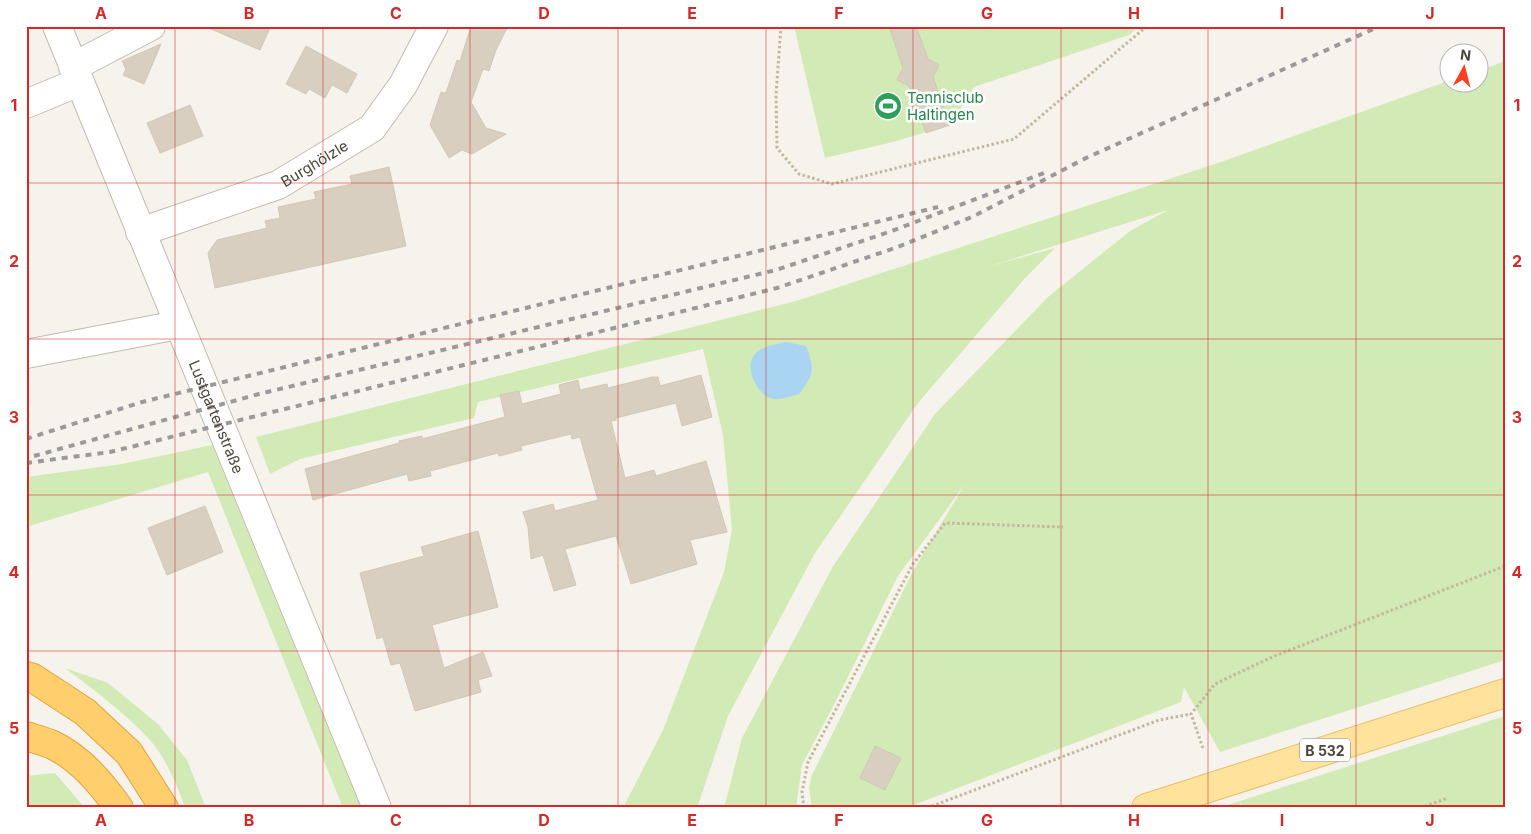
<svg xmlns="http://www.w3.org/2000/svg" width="1531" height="834" viewBox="0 0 1531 834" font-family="Inter,sans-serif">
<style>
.green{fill:#d2eab5}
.water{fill:#a9d4f2}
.building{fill:#d8cfc1;stroke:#d3c7b4}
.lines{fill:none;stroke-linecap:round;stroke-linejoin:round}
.minor-casing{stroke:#c2bbae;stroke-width:30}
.major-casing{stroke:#e6c16a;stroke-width:30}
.highway-casing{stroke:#e0a43c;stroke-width:30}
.path{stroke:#c4b79f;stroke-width:3;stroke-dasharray:2.5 2.5;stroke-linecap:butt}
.minor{stroke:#fff;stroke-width:28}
.major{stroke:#ffe39c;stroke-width:28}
.highway{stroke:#ffcf6e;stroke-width:28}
.rail{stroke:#9a9a9a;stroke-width:4;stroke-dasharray:6 6;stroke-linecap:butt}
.grid{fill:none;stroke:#d62828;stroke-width:1;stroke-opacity:0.55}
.labels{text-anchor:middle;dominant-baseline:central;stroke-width:5;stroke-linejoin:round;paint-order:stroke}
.shield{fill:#fff;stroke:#817c74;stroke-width:1}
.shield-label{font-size:14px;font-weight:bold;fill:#4b4439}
.leisure-label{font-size:15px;fill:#27864d;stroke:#fff;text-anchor:start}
.street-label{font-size:15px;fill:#4b4439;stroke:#fff}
.neatline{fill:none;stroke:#d62828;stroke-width:2}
.grid-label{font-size:16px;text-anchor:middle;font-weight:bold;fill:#d62828}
</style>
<rect width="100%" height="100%" fill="#f6f3ec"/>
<path class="green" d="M794,26h345l-10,9 -155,52 -24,38 -57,17 -68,16z
M1505,61v599l-285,92 -36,-65 -3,15 -275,106h-94l-3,-20 3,-13 101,-204 52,-87 -67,92 -61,123 -35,66 -6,43h-72l18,-70 90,-170 103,-154 113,-117 82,-66 38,-21 -181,57 68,-19 -30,30 -107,125 -103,150 -87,163 -31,92h-74l40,-78 61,-158 8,-42 -9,-95 -20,-86 -225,53 -4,16 -174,41 -30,15 -14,-37 540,-136 425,-139 227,-81v1h30l1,-11z
M212,445l149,363h-18l-135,-336 -182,55v-50l96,-13z
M65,668l43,15 50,41 29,36 19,48h-21c-7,-22 -20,-51 -35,-68 -25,-27 -56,-50 -85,-72z
M1505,716v92h-264v-6l-2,6h-21z
M55,773l30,35h-59v-32z"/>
<path class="water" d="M786,342l20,4c9,23 8,29 -7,48 -7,2 -19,6 -26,5 -17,-4 -31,-35 -16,-47 7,-6 20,-8 29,-10z"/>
<path class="building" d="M204,26h67l-11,24z
M471,26h37l-12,24 -7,21 -6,-2 -12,33 15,26 20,6 -34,20 -10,-4 -13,8 -19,-33 11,-33 5,1 11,-33 3,1z
M889,26h27l12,33 11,6 -6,12 17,48 -24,8 -17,-47 -12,-6 6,-12z
M161,44l-17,40 -21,-9 3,-6 -4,-8z
M306,46l51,28 -10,19 -15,-8 -7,13 -16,-9 -3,5 -20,-10z
M190,105l13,31 -43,17 -13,-30z
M389,167l17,79 -191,42 -7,-35 9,-13 50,-12 -2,-7 15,-3 -2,-11 38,-8 -2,-7 38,-8 -2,-8z
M701,375l11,42 -30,9 -6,-23 -60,15v2l-5,1 14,57 29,-8 2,6 50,-15 21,71 -37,8 7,24 -66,20 -15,-48 -51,13 11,36 -22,6 -11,-36 -12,4 -3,-32 -5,-15 30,-8 2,7 43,-11 -18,-63 -8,2 -1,-5 -50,12 1,4 -23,6 -1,-3 -68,18 1,5 -22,5 -2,-7 -94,26 -8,-31 94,-26v-2l23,-5v3l83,-22 -5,-22 19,-4 3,13 39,-10 -2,-9 19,-5 2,10 27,-6 1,4 44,-11h6l2,9z
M205,506l18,46 -56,23 -19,-47z
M478,531l20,76 -66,18 12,43 39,-16 9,24 -14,4 3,12 -66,19 -15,-48 -9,2 -8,-28 -6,2 -17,-66 64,-17 -3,-9z
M875,746l26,12 -16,32 -25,-12z"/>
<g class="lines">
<g class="minor-casing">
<g id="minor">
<path id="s1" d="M57,26l320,782"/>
<path d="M73,67l78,-41"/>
<path d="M26,104l53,-22"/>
<path id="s2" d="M140,232l138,-47 94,-57 31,-43 31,-59"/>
<path d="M26,354l152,-29"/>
</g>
</g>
<g class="major-casing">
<path id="major" d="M1146,808l359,-115"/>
</g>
<g class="highway-casing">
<path id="highway" d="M26,676l7,2 52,34 44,41 35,55
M26,736c9,3 18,5 27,9 28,14 48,38 66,63"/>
</g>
<path class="path" d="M781,26l-5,69 1,53 22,26 33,10 182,-45 133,-113
M1203,748l-12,-34 24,-30 57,-27 233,-91
M804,808l-2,-16 6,-30 105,-198 32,-41 118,4
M927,808l232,-88 32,-6
M1420,808l28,-10"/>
<use href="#minor" class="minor"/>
<use href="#major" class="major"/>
<use href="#highway" class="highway"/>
<path class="rail" d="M26,439l116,-37 796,-195
M34,456l225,-62 517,-124 113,-38 155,-59
M26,463l84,-11 667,-164 118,-40 79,-32 112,-58 294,-132"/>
</g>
<path class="grid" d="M175,26v782M323,26v782M470,26v782M618,26v782M766,26v782M913,26v782M1061,26v782M1208,26v782M1356,26v782M26,183h1479M26,339h1479M26,495h1479M26,651h1479"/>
<defs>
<g id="stadium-disc" transform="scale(1.4375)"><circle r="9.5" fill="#2e9e5b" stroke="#fff"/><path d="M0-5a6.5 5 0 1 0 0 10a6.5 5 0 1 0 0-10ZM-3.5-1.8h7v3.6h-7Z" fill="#fff"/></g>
</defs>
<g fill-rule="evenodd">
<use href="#stadium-disc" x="888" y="106"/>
</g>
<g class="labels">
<rect class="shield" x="1300" y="738.5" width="50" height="23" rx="4"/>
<g class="shield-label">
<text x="1325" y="750">B 532</text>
</g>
<g class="leisure-label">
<text x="907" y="97">Tennisclub<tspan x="907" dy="17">Haltingen</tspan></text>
</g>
<g class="street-label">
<text stroke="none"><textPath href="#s2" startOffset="188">Burghölzle</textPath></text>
<text stroke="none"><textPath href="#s1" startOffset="422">Lustgartenstraße</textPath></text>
</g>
</g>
<rect width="1531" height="834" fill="none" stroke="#ffffff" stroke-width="55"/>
<g transform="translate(1464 68) rotate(7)"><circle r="24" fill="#ffffff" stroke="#b7b4b0"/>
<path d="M0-4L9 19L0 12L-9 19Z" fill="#fc3f1d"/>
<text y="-8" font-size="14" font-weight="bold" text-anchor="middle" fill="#4b4439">N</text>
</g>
<rect x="28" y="28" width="1476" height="778" class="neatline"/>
<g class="grid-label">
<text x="101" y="19">A</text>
<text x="249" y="19">B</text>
<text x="396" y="19">C</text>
<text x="544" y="19">D</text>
<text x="692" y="19">E</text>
<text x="839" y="19">F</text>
<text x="987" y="19">G</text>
<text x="1134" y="19">H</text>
<text x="1282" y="19">I</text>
<text x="1430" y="19">J</text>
<text x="14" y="111">1</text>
<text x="1517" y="111">1</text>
<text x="14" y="267">2</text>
<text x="1517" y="267">2</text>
<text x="14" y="423">3</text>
<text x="1517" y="423">3</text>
<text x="14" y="578">4</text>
<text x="1517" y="578">4</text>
<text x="14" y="734">5</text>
<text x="1517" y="734">5</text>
<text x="101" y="826">A</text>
<text x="249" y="826">B</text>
<text x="396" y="826">C</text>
<text x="544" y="826">D</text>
<text x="692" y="826">E</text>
<text x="839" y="826">F</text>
<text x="987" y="826">G</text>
<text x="1134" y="826">H</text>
<text x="1282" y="826">I</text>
<text x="1430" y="826">J</text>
</g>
</svg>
